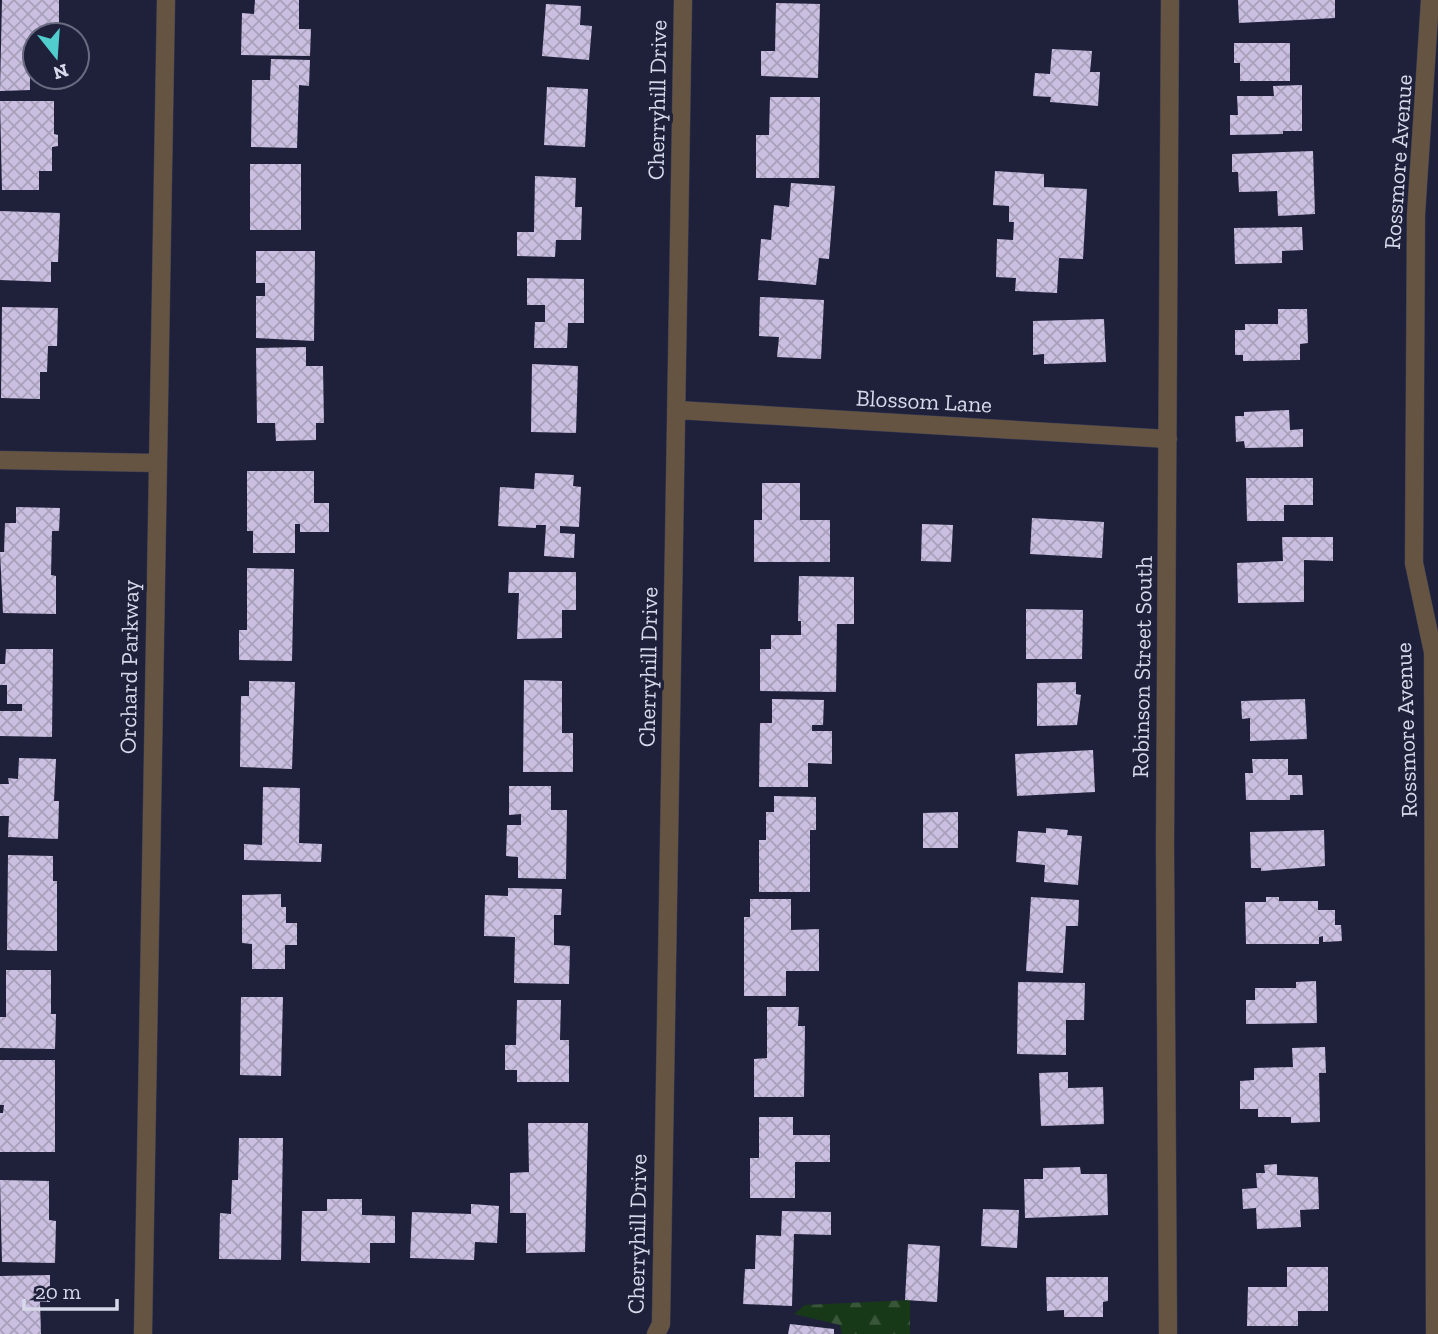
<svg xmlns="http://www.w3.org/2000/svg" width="1438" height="1334" viewBox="0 0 1438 1334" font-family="'Zilla Slab',serif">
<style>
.forest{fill:url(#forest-firs)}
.building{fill:url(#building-cross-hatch)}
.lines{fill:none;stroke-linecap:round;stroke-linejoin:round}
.minor-casing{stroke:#393b54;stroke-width:19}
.minor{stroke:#645441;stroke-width:18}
.labels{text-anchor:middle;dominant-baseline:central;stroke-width:7;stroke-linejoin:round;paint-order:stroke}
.street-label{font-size:23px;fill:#d7d9eb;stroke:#1f213b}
</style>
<defs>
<pattern id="forest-firs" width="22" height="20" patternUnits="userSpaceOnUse" patternTransform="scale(1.75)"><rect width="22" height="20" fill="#183918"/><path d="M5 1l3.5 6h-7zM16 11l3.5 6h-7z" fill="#39553a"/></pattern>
<pattern id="building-cross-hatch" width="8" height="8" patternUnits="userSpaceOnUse" patternTransform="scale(1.75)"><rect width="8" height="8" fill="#cbbfe1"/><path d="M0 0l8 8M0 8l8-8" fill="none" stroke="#a8a0ba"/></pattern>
</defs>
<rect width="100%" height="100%" fill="#1f213b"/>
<path class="forest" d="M910,1300v34h-68l-2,-9 -46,-11 11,-9z"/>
<path class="building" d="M2,0h57v26h-16v9h-8v16h-5v39l-30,1z
M255,0h44v29h12l-1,27 -69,-1 1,-42 12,1z
M1238,0h97v18l-96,5z
M776,3l44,1 -2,74 -57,-2v-25h14z
M546,4l35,2 -1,19 12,1 -3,34 -47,-4z
M1234,43h56v38h-50v-18h-6z
M1052,49l40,2 -2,21h10l-2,34 -48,-4 1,-5 -18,-1 2,-23 15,1z
M271,59l39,1 -1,26 -10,-1 -2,63 -46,-1 1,-67h18z
M1302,85v46h-19v3l-53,1v-20h8l-1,-19h37l-1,-10z
M547,87l41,2 -3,58 -41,-2z
M770,97h50l-1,81h-63v-43h13z
M0,101h54v33l4,1v11l-6,1v24h-13v19h-37z
M1313,151l2,63 -37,2 -1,-25 -38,1 -1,-20h-6v-18z
M250,164h51v66h-51z
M995,171l49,3v13l43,2 -4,70 -24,-1 -2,35 -42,-2 1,-13 -20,-1 1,-38 16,1 1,-18h-5v-16l-16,-1z
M535,176l41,2 -1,29h7l-1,33h-25l-1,17 -38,-1v-24h17z
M791,183l44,3 -6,73 -10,-1 -3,27 -58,-5 3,-41 10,1 3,-35 15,2z
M0,211l60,2 -2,49h-7v20l-51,-2z
M1302,227l1,23 -21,1v12l-47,1 -1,-36z
M256,251h59l-1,90 -58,-3v-42h9v-13h-9z
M527,278l57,1v44h-16l-1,25h-33l1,-26h10v-17h-18z
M760,297l64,3 -3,59 -44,-2 2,-20 -20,-1z
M2,307l56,1 -1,38h-9l-1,26h-7v27l-39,-1z
M1278,309h29l1,34 -8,1v16l-57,1v-6h-8v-25h10v-6h33z
M1104,319l2,43 -62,2v-10l-11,1v-34z
M306,347v19h17l1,57h-8v17l-40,1 -1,-18h-18l-1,-75z
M532,364l46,2 -2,67 -45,-1z
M1289,410l1,20 13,-1v18l-58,1 -1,-7 -8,1 -1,-26h9v-4z
M247,471h67v32h15v29h-29v-8h-5v29h-42v-22h-6z
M535,473l39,2 -1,11 8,1 -2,40 -19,-1v7l15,1 -1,24 -30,-2 2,-31h-10v3l-38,-2 2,-39 34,2z
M1246,478h67v27h-29v16h-37z
M762,483h38v37h30v42h-76v-42h8z
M16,507l44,1 -1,23h-7l-1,44 5,1v38l-53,-1 -3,-61h4l1,-29h11z
M1032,518l72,4 -2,36 -72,-4z
M922,524l31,1 -2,37 -30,-1z
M1282,537h51v24l-29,-1v42l-66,1 -1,-40 46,-2z
M247,568l47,1 -2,92 -53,-1v-30h8z
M509,572h67v38h-14v28l-45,1 2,-46h-11z
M799,576l55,1v47h-17l-1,68 -76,-1v-42h11v-14h30v-14h-3z
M1026,609l57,1 -1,49h-56z
M6,649h47l-1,88 -52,-1v-25h22v-7h-15v-19h-7v-21h5z
M524,680l38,1v52h11v39h-50z
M249,681l46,1 -3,87 -52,-2 1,-71h8z
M1076,682v12l5,1 -4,30 -40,1v-43z
M772,699l52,1 -1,25h-11v6h20v33l-24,-1v24h-49l1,-64h12z
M1305,699l2,40 -57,2v-23l-8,1 -1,-18z
M1093,750l2,42 -78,4 -2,-42z
M19,758l37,1 -2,42h5l-1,38 -50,-2 1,-21h-9v-32h9l-1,-6 10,1z
M1252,759h36v16h14l1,20h-13v5h-44l-1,-27h8z
M509,786h42v24h16l-1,69 -48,-1v-21l-12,-1 1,-31h14v-11l-12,1z
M263,787l37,1 -1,55 23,1 -1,18 -77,-2v-16l18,1z
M774,796l42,1v33h-6v62h-51v-52h7v-28h8z
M958,812v36h-35v-35z
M1046,828l22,2 -1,5 15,1 -4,49 -34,-3 1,-17 -29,-3 2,-31 28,2z
M1324,830l1,36 -64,5v-3h-10l-1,-36z
M8,855l45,1v25h4v70l-50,-1z
M508,888l54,1 -1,26h-7v30l16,1 -1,38 -55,-1 1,-46 -31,-1 1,-41 23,1z
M281,894v13h5v16h11v22h-12v24h-33v-25l-10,-1v-48z
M1031,897l48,3 -1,26h-12l-3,47 -37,-2z
M1266,897h13v4h39v9h17v15h6l1,16 -19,1v-6l-4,1v7h-73l-1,-42h21z
M750,899h41v31l28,-1v42h-33v25h-42v-79h6z
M6,970h45v44h5l-1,35 -55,-1v-31h6z
M1316,981l1,42 -71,1v-24h9v-12h41v-6z
M1018,982l67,1 -1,37h-18v35l-49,-1z
M241,997h42l-2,79 -41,-1z
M517,1000h44l-1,40h9v42h-52v-12h-12v-25h11z
M767,1007h32l-1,19h7l-1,71h-50v-38l13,-1z
M1325,1047l1,26h-7l1,49 -29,1v-6h-33v-8h-18v-28l14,-1v-12l39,-1 -1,-19z
M0,1060h55v92h-55v-39h3l1,-8h-4z
M1068,1072v16l35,-1 1,37 -63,2 -2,-53z
M759,1117h34v18h37v27h-35v36h-45v-40h9z
M528,1123h60l-3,129 -59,1v-40h-16v-40l19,-1z
M239,1138h44l-2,122 -62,-1 1,-46 11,1 1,-34h6z
M1277,1164v11l41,2 1,32 -19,1 1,17 -44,2 -1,-21 -13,1 -1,-20 15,-1 -1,-15h9l-1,-8z
M1080,1167l1,7h26l1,41 -83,3 -1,-39h19v-11z
M0,1180l49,1v39l7,1 -1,42 -53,-1z
M327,1199h35v16l33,1v27h-25v20l-69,-2 1,-50h25z
M471,1204l28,2 -2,37 -22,-1 -1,18 -64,-2 2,-46 59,2z
M983,1209l36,1 -2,38 -36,-2z
M782,1211l49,1v23l-37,-1 -2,72 -49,-2 2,-35h10l1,-34 25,1z
M908,1244l32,2 -3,56 -32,-2z
M1287,1267h41v44h-30v15h-51l1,-39h39z
M50,1275v27h-10l1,32h-41v-58z
M1046,1277h62v24l-5,1v15h-39v-7l-17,1z
M790,1324l44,5v5h-46z"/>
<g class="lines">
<g class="minor-casing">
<path id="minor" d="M1430,0l-14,215 -2,348 19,89 2,682
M677,410l491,29
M0,460l157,3
M143,1334l23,-1334
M656,1334l5,-10 22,-1324
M1168,1334l-3,-489 5,-845"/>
</g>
<use href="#minor" class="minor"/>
</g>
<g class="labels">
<g class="street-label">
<text transform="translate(657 100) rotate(-89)">Cherryhill Drive</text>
<text transform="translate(1398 162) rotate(-86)">Rossmore Avenue</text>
<text transform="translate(924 401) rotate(3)">Blossom Lane</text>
<text transform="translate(129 667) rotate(-89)">Orchard Parkway</text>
<text transform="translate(648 667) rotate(-89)">Cherryhill Drive</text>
<text transform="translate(1142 667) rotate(-89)">Robinson Street South</text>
<text transform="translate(1406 730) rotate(-92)">Rossmore Avenue</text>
<text transform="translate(637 1234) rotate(-89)">Cherryhill Drive</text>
</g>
</g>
<g transform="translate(56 56) rotate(163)"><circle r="33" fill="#1f213b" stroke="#696b81" stroke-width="2"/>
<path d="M0-5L12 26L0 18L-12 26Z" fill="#52cdce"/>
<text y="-10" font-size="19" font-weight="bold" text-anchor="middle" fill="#d7d9eb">N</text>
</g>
<path d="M24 1299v10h93v-10" fill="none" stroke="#d7d9eb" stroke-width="3.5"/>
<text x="35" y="1299" font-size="21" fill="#d7d9eb" stroke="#1f213b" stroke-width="5" paint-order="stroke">20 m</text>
</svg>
